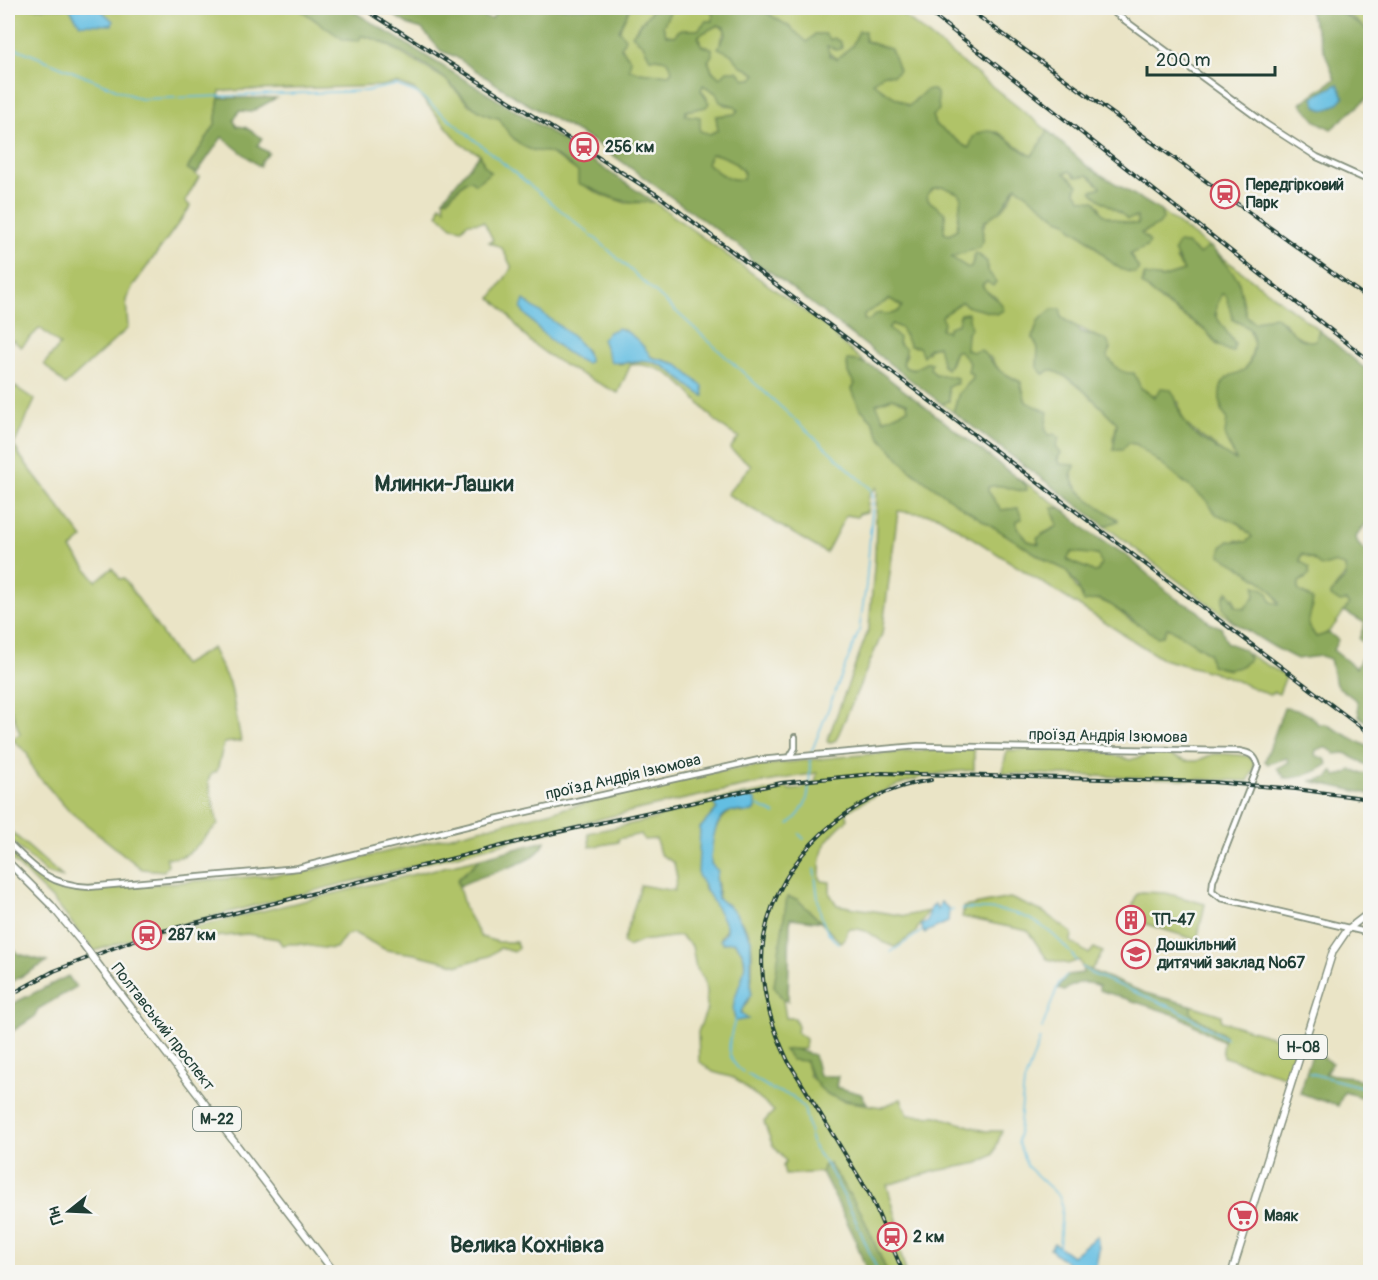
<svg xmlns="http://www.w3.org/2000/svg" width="1378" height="1280" viewBox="0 0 1378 1280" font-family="Pangolin,sans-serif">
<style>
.green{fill:#b0c367;stroke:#68804e;stroke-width:1.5;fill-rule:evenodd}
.forest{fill:#8ca95c;stroke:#567348;stroke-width:1.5;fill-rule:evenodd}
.water{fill:#64bee2;stroke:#427e8b;stroke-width:1.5}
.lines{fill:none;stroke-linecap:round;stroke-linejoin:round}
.stream{stroke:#64bee2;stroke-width:1.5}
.tertiary-casing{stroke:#84907d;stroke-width:8}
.primary-casing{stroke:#84907d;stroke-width:9}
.trunk-casing{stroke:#84907d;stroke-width:9}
.tertiary{stroke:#fff;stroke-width:4.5}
.primary{stroke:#fff;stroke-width:6}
.trunk{stroke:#fff;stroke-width:6}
.rail-casing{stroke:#1f3d34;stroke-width:4}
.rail{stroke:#f6f6f2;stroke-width:1.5;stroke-dasharray:4.5;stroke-linecap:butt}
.trunk-bridge-casing{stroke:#84907d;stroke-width:9;stroke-linecap:butt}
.trunk-bridge{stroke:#fff;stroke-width:6}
.labels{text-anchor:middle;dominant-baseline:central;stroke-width:5;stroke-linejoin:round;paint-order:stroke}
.shield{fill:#f6f6f2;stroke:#60746d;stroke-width:1.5}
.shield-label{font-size:15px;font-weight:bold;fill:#1f3d34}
.poi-label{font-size:16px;font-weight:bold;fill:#1f3d34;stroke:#f6f6f2;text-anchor:start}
.street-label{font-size:16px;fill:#1f3d34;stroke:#f6f6f2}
.district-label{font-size:22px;font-weight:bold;fill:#1f3d34;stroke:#f6f6f2}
</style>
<rect width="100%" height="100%" fill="#f6f6f2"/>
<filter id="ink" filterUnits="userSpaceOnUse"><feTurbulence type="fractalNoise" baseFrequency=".0167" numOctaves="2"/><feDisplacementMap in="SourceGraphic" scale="12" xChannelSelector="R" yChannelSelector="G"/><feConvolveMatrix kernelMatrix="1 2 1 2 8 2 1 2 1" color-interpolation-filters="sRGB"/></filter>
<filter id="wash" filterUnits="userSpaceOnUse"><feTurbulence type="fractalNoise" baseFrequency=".008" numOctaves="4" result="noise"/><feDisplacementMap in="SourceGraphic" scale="24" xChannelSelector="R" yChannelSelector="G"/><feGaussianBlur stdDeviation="1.35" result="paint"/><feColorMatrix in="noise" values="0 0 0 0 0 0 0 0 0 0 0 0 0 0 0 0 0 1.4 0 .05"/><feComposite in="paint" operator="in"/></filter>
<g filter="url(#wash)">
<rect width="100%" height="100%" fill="#eae4c6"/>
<path class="green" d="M8,8h290l21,15 61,18 65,38 24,26 23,12 7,1 36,33 13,1 21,12 9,7 9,16 12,7 27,9 28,-1 179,130 5,8 26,22 -17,-1 1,12 7,11 4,23 13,13 5,11 32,38 54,39 86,54 17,8 12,21 33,14 20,16 33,9 3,-2 6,2 36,23 8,14 12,3 20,-10 -1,-6 38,22 -7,18 -5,-2 -5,3 -43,-19 -64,-17 -216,-138 -10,-6 -38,-4 -16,123 -46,106 -7,3 -2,-2 3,-8 39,-105 6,-72 2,-69 -8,8 -2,17 -8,2 -2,3 -11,-2 -20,38 -99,-59 24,-29 -21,-16 9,-12c-45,-21 -49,-72 -108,-73l-13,29c-29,-15 -61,-29 -86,-50 -16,-14 -24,-33 -41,-45l21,-30 -10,-20 -13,-6 4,-2 -9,-18 -17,1 -5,6 -10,-2 -14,-13 2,-9 5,3 -2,-9h5c11,-13 25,-21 36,-34l-4,-11 -18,-9 -47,-55 -18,-7 -17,3 -160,5 -5,34 -27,44 11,8 -14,24 5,5 -2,4 -55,76 -7,14 2,28 -63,57 -21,-21 16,-19 -20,-17 -19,19 -8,-7 -5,5zM524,300l63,51 -2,12 -34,-22zM618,328l8,3 25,26 26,7 16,15 -7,3c-21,-18 -39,-25 -67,-18z
M630,8h24l-19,22 1,9 7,6 7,13c11,0 20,0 23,13l-4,4 -31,-3 -9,-3 -1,-13c-15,-15 -8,-33 2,-48z
M672,8h36l5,5v8h-7l-8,9h-19l-4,6 -9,-1 -3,-9z
M759,8h135l154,123 -16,25 -34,-24 -21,2 -8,14 -5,-2 -29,-22 -3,-8 2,-4 -16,-15 -9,9c-13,-9 -25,-13 -36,-24l11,-8 -9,-30 -10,-4 -6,-9 -7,15 -15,13 -10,-8v-5l4,-1 -6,-11h-10l-8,9 -17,-16z
M1333,8h37v24l-20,-16z
M718,25l8,5 -6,12 20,23 16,9 -4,5h-7l-5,-6 -20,5c-12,-9 -12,-17 -12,-32h-7l-2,-11z
M703,85l13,8 8,12 11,1 3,4 -3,4 -19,3 2,13 -8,4 -10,-2 -1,-6 -14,-10 1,-5 19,-4 2,-9 -6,-9z
M711,154c12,0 27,9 33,20v5c-15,3 -27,-7 -37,-16z
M1070,171l5,6 13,-2 13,12 -8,7 32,22 12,1 1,7c-5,1 -32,-7 -37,-11l-1,-7 -19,-7 -6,-9v-8l-11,-9z
M1016,186l43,33 8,3 50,45 17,-5 -4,-8 11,-7 6,-9 -7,-4 13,-6 9,-13 -1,-4 158,119 -3,10 -7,2 -17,-9 -7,-11 -20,-4 -11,5 -8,-8 -8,-36 -11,-10 -5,-11 -23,-4 -12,-10 -11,15 8,12 -23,7 -17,-3 -2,9 20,18 44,29 11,14 18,-1c-13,-16 -27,-30 -13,-50l5,1 6,25 16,8 5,17 -5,18 -5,7 -17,8 -5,7 -2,17 1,9 6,7 1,26 8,16c-12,-3 -17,-12 -27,-18 -16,-11 -29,-18 -30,-40l-31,-9 -31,-24 -10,-13 3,-8c-13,-15 -33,-19 -49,-31l-23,4 -5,17 5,10 -1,19 7,7 6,-4c22,5 51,37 67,53l-4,18 23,3 15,10 55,46 10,14 24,10 13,12 -7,6 -9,-2 -17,15c20,14 53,26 59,50l-8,-3 -15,-16 -1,10 -11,14 -8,-4 -2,-9 -11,10 10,15 -128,-96 13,-7c-16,-10 -48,-27 -46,-48l-12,-7 -4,-19 -11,-16v-8l-19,-19 -5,-20 -21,-11 -10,-14 -24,-7 -2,-4 4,-15 -9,-14 -1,8 -14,8 -2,-1v-16l20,-14 5,4 30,8v-16l-13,-8 -2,-5 5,-3v-20l-8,-8 -5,1 -3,13c-8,-1 -18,-5 -20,-13l22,-5 10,-9c-3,-28 15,-23 27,-42 2,-4 4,-9 6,-13z
M944,187l14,6 3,4 -4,32 -8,6 -5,-2 1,-20 -17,-13 -1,-5 7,-7z
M890,299l12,7c-5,10 -12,9 -22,7l-11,8 -5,-1v-6z
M892,324l9,4 9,18 9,1 9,6 1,-5 10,-2 3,10 8,10 5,-15h5l10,12 -2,9 4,3 1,4 -14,14 -6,19 -11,-8 7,-3 -1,-15 9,-2v-6l-22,-4 -5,-6 1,-5 -4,-1 -12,8 -9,-2 -3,-4 4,-10 -19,-26z
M8,382l27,18 -21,45 6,11 63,82 -12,11 25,32 16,-13 8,11 4,-1 59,87 29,-17 19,39 10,54 -17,2 -7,28 -6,3 -3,7 10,44c-17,12 -27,38 -52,32l2,7 -4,7 -22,-2 -74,-59 -35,-40 -6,-17 -15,-14 8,-5 -8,-23 -4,-4z
M892,398l15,5 1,6 -24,11 -8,-10v-6z
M1017,477l44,31h-9l6,18 -16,8 -2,10 -12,-3 -11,-14 1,-19 -17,2 -13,-19v-4l7,-2 17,2 9,4 5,-6z
M1072,552l26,3 3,8 -3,8 -4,1c-8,-6 -20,-6 -27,-13z
M1302,554l16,8 22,1 5,3 2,6 -17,23 16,5 3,5c-11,12 -16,30 -33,32 -8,-12 -11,-17 -3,-30l-5,-11 -10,-6 1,-8 6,-3 4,-11 -9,-8z
M974,749v21c-50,2 -85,15 -128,42l2,7c-22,19 -29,28 -28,59l2,3 8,1v12l7,11 68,11 23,-5 -13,22 -20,14c-18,-4 -25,-21 -47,-18l-3,10 -5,3 -31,-32 -21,-13 -14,89 9,14 3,18h9l3,9 -1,5 9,7 -1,10 -20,1 21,11 4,16 34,24 38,6 19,-8 7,16 29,1 48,15h17l-9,24 -14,8 -43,8 -49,14 13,45 -6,1 12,41h-19l-26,-60 -32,-48 -6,2 -1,6 -37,3 -2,-9 3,-5 -14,-17 -8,-22 10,-11 -40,-33 -21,-6 -14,-11 -1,-29 9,-23 -1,-18 -2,-12 -8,-10 -4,-23 -12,-10 -38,5 -14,6 -5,-4 18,-58 33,6 3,-13 -3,-15 -14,-9 -4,-15 -12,1 -3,-6 -23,5v3l-28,5 -2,-14 61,-13 65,-20 72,-12 5,2 11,-1 8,-7 5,2 2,-11c-137,23 -272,60 -407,94 -106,27 -212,50 -316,84l-39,-49 -47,-46v-8l48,42 11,1 233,-18 413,-101c86,-12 174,-22 261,-23zM746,797l-3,16 -12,-2c-16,10 -24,33 -20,51 1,7 6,16 7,23 1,5 0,10 0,15 12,8 21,17 29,30 8,13 5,51 3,65 -1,7 -5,11 -10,16l3,5h-9c2,-25 23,-54 0,-74l-11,1 -3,-6 7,-9 -13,-28 -10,-11 -4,-34v-27l17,-19 -1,-3z
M1007,750l93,1 30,9 22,-7h12l22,8h11l16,-7h12l23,2 6,5v8l-6,12 -246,-8z
M8,829l56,49 -18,-5 -38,-35z
M481,858l-24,22 8,29 16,28 17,5h18l2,6 -4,4 -14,-4 -11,8 -30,9 -44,-11 -29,-4 -32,-17 -8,2 -10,13c-18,3 -35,-8 -54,-3l-4,-6 -31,-5 -35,3 -33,-6z
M1141,892l25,1 39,11 -8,36 -54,-17 2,-7 -14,-4 5,-17z
M1010,898l33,14 29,21 -1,9 18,12 5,-6 9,4 -12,18 -9,-3 -3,-7 -11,4 -21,-5 -19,-28 -66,-14 2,-10z
M1191,1005l30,10v6l76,23 -10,33 -63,-20 -2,-7 2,-15 -34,-21z"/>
<path class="forest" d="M298,8h50l194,119 112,75c-37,2 -43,-5 -76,-19v-11c-9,-7 -18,-14 -28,-19 -5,-2 -9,-1 -14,-2 -17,-3 -30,-19 -37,-33 -26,-3 -36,-24 -55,-40 -15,-12 -66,-42 -83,-42l-2,5 -15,-1z
M382,8h88l16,10 6,1 7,-11h131l-11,22 6,8 -4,10 10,12 -2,9 9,3 31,3 3,-4c-2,-13 -11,-13 -22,-13l-7,-13 -11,-10 22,-27h18l-9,18 3,9 9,1 4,-6h19l8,-9h6l1,-8 -5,-5h51l31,19 17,15 8,-8h10l5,6 4,-2 7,4 1,6 -4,2 -11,-4 3,10 7,3 15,-13 7,-15h6v10l26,8 8,21 -5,5 -10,-1 -11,8c11,11 23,15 36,24l17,-16h7l4,3 2,17 -7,6 3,8 30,22 4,2 4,-11c24,-19 39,12 59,19l16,-25 40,36 73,44 2,8 -4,6 -18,8 9,9 -3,5 -17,7 9,15 -4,4c-20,-1 -33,-21 -46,-33 -7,-7 -18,-8 -22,-18l-8,-3 -43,-33 -15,24 -16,11 -3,5 1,15 -4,7 -28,9 17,11h3l5,-15 11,9 1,9 8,11 -3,4 -6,-4 -5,3c5,11 19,12 22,25l-7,4 -28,-7 -7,-5 -20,14 2,7 -3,6 6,3 2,-5 9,-3 2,-10 8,-1 3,16 -4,4 -1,17 7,2 8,-2 19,21 20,11 6,20 22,10 -3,17 4,6 6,-1 4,4 -3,9 5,6 -4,6 3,5 15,1c0,6 -4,4 -4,11 2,19 37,33 47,45l-13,5 -152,-114 6,-19 14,-14 -1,-4 -4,-3 2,-9 -10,-12h-5l-8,18 -4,-3 -5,-20 -9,2 -6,8 -4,-9 -9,-1 -9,-18 -9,-4 -4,4 11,10 -1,5 8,6 -3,15 3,4 8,2 13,-8 5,1 -2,5 5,6 22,4v5l-9,3 1,15 -7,3 -173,-133 -17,-9 -6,-11 -153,-110 -76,-43 -63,-42 -13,-5 -19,-22 -13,-4zM718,25l6,2 2,7 -8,14 13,6 9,11 16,9 -4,5h-7l-8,-8h-10l-7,7 -8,-7 -4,-10 4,-6v-7l-10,-2 -4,-7 1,-4zM703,85l13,8 4,9 15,4 3,4 -3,4 -19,2 2,14 -8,4 -10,-3v-14l-15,-2 1,-4 20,-4 3,-4 -8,-13zM711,154c12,0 27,9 33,19l-1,6c-14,3 -27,-7 -36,-16zM1070,171l8,6 10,-2 13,12 -10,4c10,13 25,16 36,28l10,-2 1,7c-4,1 -34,-7 -36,-11 -3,-4 -3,-8 -7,-12l-14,-2 -6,-9 3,-5 -14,-12zM944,187l14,6 3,4 -4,32 -8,6 -5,-2 1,-20 -17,-13 -1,-5 7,-7zM890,299l12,7c-6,12 -16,6 -26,8l-7,7 -5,-1v-6z
M1308,8c34,0 35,6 62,24v64l-39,33 -15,-8 -15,-18 34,-24z
M219,98h57l-25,14 -12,-1 -5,9 2,6 9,1 17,11 -5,8 12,7 -8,8 -1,6 -38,-30 -25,36 -10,-4 28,-44z
M480,154l4,11 7,7 -16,12 -4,-4 -6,1 -18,18h-4z
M1178,243l9,1 12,10 11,-8 28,33 8,36 8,8 20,-7c15,8 23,30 42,24l3,-10 51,43v145l-14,19 2,7 12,11v170l-11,-9 -2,-15 -21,-16 -6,-26 -9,-3 -24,3 -23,-12 -41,-25 -10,-15v-9l5,-7 8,15 8,3 11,-13v-10c10,2 14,6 16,16l8,2c-5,-21 -41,-36 -59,-49l2,-8 6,-6 18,1 6,-5 -12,-13 -24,-10 -10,-14 -70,-56 -8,-1 -6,7h-9l4,-27c-17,-16 -44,-48 -67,-53l-7,4 -6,-7 1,-19 -5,-10 5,-17 14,-12h9v8l21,15 25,8 3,8 -3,8c7,11 14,18 27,17l7,15 14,9 6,-9 9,1c8,8 6,16 11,26 3,5 6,12 10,16 3,3 40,28 45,29l-11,-25 2,-17c-8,-9 -11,-31 0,-40 4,-4 12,-4 17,-8 9,-8 13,-30 6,-40 -4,-5 -11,-8 -17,-10l-7,-25 -4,-1 -6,13 -1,8 20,29 -2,8c-16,-3 -20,-17 -33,-26 -20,-14 -39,-24 -58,-42l3,-9 17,3 22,-7 -10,-20zM1302,554l11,5 8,8 12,-4 12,3 1,11 -16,18 10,7 6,-1 3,4 -5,6 21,12 -6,16 9,8 -12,21 -23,-18 5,-10 -9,-7 -13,4 -8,-12 5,-25 -15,-10 1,-8 10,-7v-7l-9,-8z
M847,360l11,1 17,7 151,117 1,5c-13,3 -24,-8 -39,-3v4l13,19 17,-2 4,11 -6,2 1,6 11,14 11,3 -2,-6 21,-12 -6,-18h9l28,24 37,23 50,44 21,11 13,13 11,4 6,16 17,6 5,10c-10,13 -24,11 -38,6l-2,-12 -36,-23 -6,-2 -4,8 -6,1 -46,-32 -11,-6 -16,3 -7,-17 -11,-15 -17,-8 -86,-54 -54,-39 -30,-33 -7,-16 -13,-13 -7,-18 3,-5 -7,-11zM892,398l15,5 1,6 -24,11 -8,-16zM1072,552l26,3 3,8 -3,8 -4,1c-8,-6 -20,-6 -27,-13z
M1284,708c13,1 27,5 34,16h8l44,24v19l-25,-14 -10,1c-6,-7 -11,-7 -19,-4l-1,5 10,4 3,5c-10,8 -31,15 -43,14l-8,-10 12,-6 -2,-4 -19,6 -3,-3z
M1351,770l19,5v19l-60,-13 18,-3 4,-7 4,5 9,-2z
M545,841c-6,25 -65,32 -85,45l-3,-6 24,-22z
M787,897l10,2 24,23 -31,-4 -2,83 -5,-1 -9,-14z
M8,943l11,11 28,8 -39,22z
M1082,967l63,26 46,12v9l34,21 -2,7 -44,-26 -80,-26v-4c-14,-5 -22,-5 -35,5l-6,-3 9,-13 16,-2z
M68,976l8,11 -38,22 -4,8 -26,17v-28z
M794,1049l20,6 5,21h19l-2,11 25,7 6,9c-34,-3 -51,-7 -61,-42l-14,-1 -8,-10z
M1313,1051l19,12 -7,11 29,3 16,8v15l-26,-8 -6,14 -38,-13z
M829,1164l32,48 26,60h-20l-14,-38 -31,-62 1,-6z"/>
<path class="water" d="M69,8h30l14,13 -1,4 -32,-1z
M1338,84l6,13c-9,11 -26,21 -31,1 4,-4 19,-11 25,-14z
M524,300c14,12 68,44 65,62l-4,1c-26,-12 -46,-32 -64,-54z
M618,328c13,4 26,17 33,29l26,7 26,23 1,9c-20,-9 -32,-32 -56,-35 -13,-2 -24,4 -37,1l-9,-23 7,-7z
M747,797l9,3v9c-8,6 -13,2 -22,2 -21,1 -23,39 -23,53l7,7 -2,7 2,21 10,6 8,9 15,25v55l-11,19 8,6 -12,2c-13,-26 27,-54 -2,-79l-11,1 -3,-3 6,-8v-7l-28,-50 2,-47 17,-19 -4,-6z
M941,902l8,7 -1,13 -24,11 -3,-8 6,-3 3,-13 5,-5 2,6z
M1097,1236l2,13 -4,23h-24l-5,-10 -16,-13 4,-6 18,13z"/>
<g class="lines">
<path class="stream" d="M8,45l132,54 226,-8 30,-6 21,8 185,151 269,245 2,9 -7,87 -7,46 -48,122
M758,806l17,8
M789,824c24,-19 20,-40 21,-66
M799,834l5,5
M814,869c5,25 2,58 24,74
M962,909c55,-2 82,9 115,52
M948,912l5,-2
M891,952l31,-21
M1082,967l10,7 86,36 49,29
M735,1020c-6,20 -12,38 8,52
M1042,1028l17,-45 8,-8
M1040,1039l-16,44 -6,59 9,24 32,30 3,8 -3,44
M1309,1073l61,16
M747,1074l26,16 19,6 12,12 9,38 17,24 21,40 27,62"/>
</g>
</g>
<g filter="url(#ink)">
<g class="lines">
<g class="tertiary-casing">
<path id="tertiary" d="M1108,8l158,116 51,33 53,24
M790,757l5,-9v-11
M8,842c27,27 41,43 81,45l209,-19 193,-48 268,-60 159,-14 321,5c11,2 16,4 19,15l-45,115 -1,10 9,7 149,35"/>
</g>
<g class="primary-casing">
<path id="primary" d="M1232,1272l101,-321 15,-22 22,-17"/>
</g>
<g class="trunk-casing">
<path id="trunk" d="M8,862l43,43 32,39
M100,967l234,305"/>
</g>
<use href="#tertiary" class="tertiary"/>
<use href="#primary" class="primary"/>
<use href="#trunk" class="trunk"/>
<g class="rail-casing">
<path id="rail" d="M363,8l296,188 711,538
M924,8l446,353
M967,8l403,292
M8,996l46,-25 93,-36 398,-100 236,-52 101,-10 330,9 84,7 74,10
M903,1272l-33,-77 -82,-134c-18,-37 -31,-83 -24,-124 15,-82 87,-145 167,-157"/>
</g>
<use href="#rail" class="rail"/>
<g class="trunk-bridge-casing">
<path id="trunk-bridge" d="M83,944l17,23"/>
</g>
<use href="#trunk-bridge" class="trunk-bridge"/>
</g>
</g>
<defs>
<g id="station-ring" transform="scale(1.5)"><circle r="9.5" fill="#f6f6f2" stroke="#d1495b" stroke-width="1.5"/><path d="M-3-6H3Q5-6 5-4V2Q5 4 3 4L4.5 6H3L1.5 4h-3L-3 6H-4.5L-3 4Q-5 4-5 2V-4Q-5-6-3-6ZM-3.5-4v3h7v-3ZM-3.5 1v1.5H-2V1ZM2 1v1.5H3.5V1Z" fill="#d1495b"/></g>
<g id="building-ring" transform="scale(1.5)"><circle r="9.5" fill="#f6f6f2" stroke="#d1495b" stroke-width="1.5"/><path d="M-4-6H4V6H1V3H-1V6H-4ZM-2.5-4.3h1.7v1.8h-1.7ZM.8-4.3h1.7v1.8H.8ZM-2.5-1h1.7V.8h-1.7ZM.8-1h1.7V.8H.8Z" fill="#d1495b"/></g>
<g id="school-ring" transform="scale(1.5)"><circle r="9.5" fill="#f6f6f2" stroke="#d1495b" stroke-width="1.5"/><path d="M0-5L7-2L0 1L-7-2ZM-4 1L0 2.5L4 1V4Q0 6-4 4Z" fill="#d1495b"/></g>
<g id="supermarket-ring" transform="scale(1.5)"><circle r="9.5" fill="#f6f6f2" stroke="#d1495b" stroke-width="1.5"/><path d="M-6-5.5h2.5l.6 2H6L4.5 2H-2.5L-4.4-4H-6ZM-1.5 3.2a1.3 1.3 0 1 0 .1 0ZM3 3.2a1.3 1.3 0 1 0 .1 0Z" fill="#d1495b"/></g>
</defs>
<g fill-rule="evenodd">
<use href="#station-ring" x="584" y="147"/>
<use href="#station-ring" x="1225" y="194"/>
<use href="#building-ring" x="1131" y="920"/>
<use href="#station-ring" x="147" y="935"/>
<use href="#school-ring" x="1136" y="954"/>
<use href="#supermarket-ring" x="1243" y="1216"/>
<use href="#station-ring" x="892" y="1237"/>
</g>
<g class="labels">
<g class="shield">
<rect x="1279" y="1035" width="48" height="24" rx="4.5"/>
<rect x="193" y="1107" width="48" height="24" rx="4.5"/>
</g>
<g class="shield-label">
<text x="1303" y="1047">Н-08</text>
<text x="217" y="1119">М-22</text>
</g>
<g class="poi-label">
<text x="605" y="147">256 км</text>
<text x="1246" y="185">Передгірковий<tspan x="1246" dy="18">Парк</tspan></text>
<text x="1152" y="920">ТП-47</text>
<text x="168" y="935">287 км</text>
<text x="1157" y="945">Дошкільний<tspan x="1157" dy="18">дитячий заклад №67</tspan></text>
<text x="1264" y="1216">Маяк</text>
<text x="913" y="1237">2 км</text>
</g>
<g class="street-label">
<text transform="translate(1108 736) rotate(1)">проїзд Андрія Ізюмова</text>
<text transform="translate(623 777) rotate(-13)">проїзд Андрія Ізюмова</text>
<text transform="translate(163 1027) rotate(52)">Полтавський проспект</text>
</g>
<g class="district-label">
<text x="444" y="484">Млинки-Лашки</text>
<text x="527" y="1245">Велика Кохнівка</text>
</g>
</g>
<rect width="1378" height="1280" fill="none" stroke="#f6f6f2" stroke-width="30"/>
<g transform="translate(69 1211) rotate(252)" stroke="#f6f6f2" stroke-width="4.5" paint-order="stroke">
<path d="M0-4.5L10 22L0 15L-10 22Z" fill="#1f3d34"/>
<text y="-9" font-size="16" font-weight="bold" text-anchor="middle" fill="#1f3d34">Пн</text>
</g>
<path d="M1147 66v9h128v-9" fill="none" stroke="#1f3d34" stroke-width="3"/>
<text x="1156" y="66" font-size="18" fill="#1f3d34" stroke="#f6f6f2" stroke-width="4.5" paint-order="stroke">200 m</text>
</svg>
